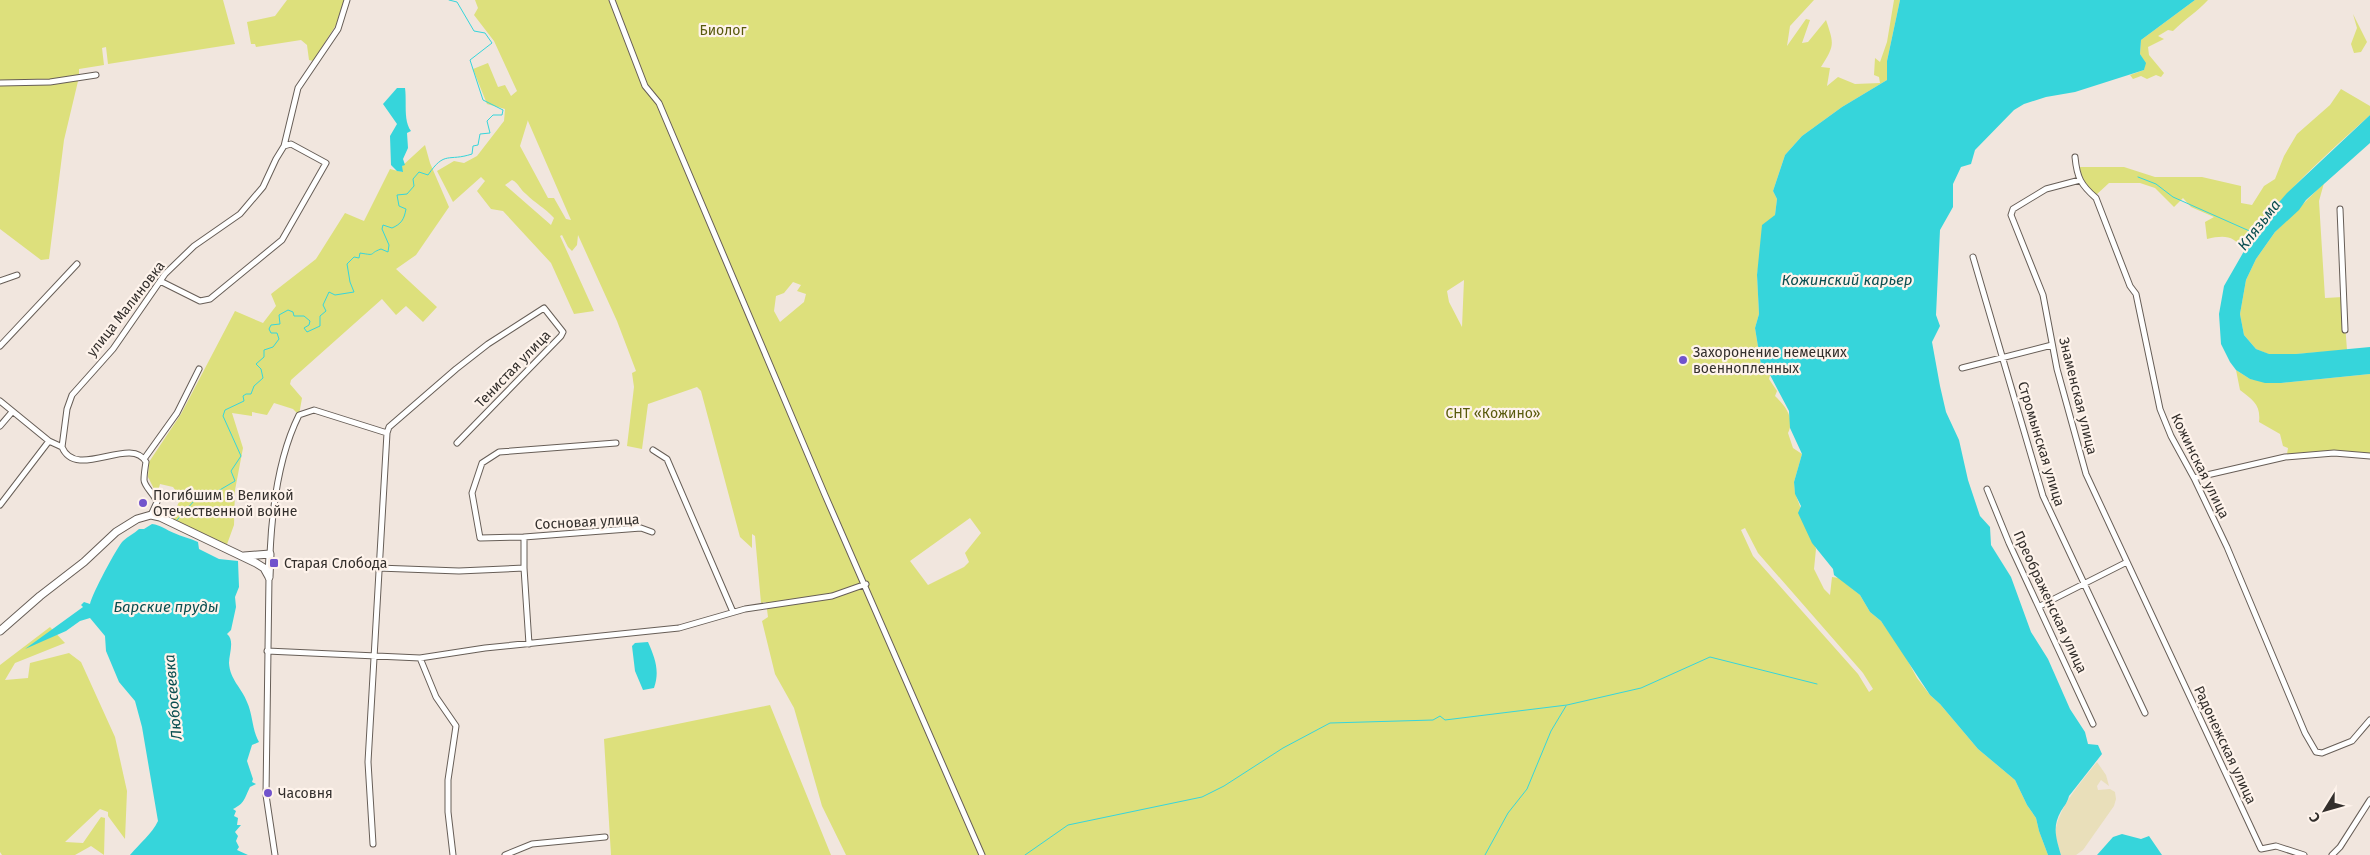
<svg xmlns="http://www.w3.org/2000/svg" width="2370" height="855" viewBox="0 0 2370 855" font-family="'Fira Sans',sans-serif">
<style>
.green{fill:#dde07c;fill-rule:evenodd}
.sand{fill:#e9dfba}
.water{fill:#36d5db}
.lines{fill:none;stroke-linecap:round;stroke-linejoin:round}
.stream{stroke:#36d5db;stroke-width:1}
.street-casing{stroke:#675e57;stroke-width:7}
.secondary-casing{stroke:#675e57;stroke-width:9}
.street{stroke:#fff;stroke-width:5}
.secondary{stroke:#fff;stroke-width:7}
.poi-dot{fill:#7153cc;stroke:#fef3eb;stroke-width:2}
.labels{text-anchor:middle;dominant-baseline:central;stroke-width:4.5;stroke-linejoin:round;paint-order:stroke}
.park-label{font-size:14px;fill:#595a0d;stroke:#fef3eb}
.street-label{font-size:14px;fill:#332f2c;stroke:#fef3eb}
.poi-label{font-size:14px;fill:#332f2c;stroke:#fef3eb;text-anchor:start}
.water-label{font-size:15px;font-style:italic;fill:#0a4e50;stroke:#fef3eb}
</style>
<rect width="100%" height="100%" fill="#f1e6de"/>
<path class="green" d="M0,0h223l12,44 -127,20 -2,-17 -4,1 2,17 -25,4v8l-15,63 -15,119 -8,1 -41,-31z
M287,0h57l-8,25 -23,36 -4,-1 -2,-15 -6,-5 -45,7 -1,-3h-4l-4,-22 28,-6z
M475,0h1339l-24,26 -3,20 19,-27 4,1 -8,23 6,-1 18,-22c8,24 9,25 -5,47l9,1 -3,18 11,-9 17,7 25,-1 -1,-6 -5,-2 1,-17 5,4 7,-20 7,-42h6l-13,61v19l-45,27 -40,29 -17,19 -12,36 4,8 -2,16 -15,30v12l-3,18 2,39 -4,14 6,37 9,10 -1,4 8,12 -2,5c11,11 20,22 13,37l5,15 9,6 -8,28 1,11 21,56 -2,20 10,20 6,6 2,-18 7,1 21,17 10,17 11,9 22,31 14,26 13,17 10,9 38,45 37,31 12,25 9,13 3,13 9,24h-1202l-24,-49 -28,-98 -19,-34 -13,-53 6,-4 -2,-15 -5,1 -6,-67 -3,-2v14l-12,-11 -39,-146 -4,-4 -49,17 -6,45 -15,-3 7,-59 -2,-14 4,-2 -19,-50 -39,-86 -1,10 -5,6 -4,-4 -6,-12 -2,1 34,75 -20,3 -23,-51 -48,-52 -12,-2 -14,-18 8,-10 -4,-4 -28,25 -16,-31 17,-10 10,2 13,-7 27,-35 1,-12 -18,-5 -14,-35 15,-6 10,24 7,-2 6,11 6,-5 -23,-50 -20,-26 4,-7zM528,120v1l43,99 -5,-1 -12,-21h-6l-28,-52zM512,180c7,3 8,10 14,14 10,10 18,13 28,24l-3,7 -46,-40zM1464,280l-2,47 -13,-25 -2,-11zM793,282l8,3 -4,6 9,3 -2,8 -24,20 -6,-11 2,-15 8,-3zM970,518l11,15 -16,20 4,9 -5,5 -36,18 -18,-24zM1745,528l13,25 105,120 10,16 -4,3 -11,-18 -105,-118 -12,-26z
M2195,0h13c-11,12 -23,19 -35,31l-5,-1 -10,6 6,3 -16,8 1,8 15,18 -3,4 -5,-2 -9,4 -6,-3 -8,3 -3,-4 14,-5 1,-7 -5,-9 1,-14z
M2353,14l14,28 -6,10 -7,1 -3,-9 6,-16z
M2341,89l29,17v9c-46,42 -94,83 -127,135 -9,-15 -19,-15 -36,-11l-2,-17 9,-5 -23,-10 -8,-9 -9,9 -19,-19 -15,-5h-31l-13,12c-11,-7 -15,-16 -18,-28h46l31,10h47l39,9v17l11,2 12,-19 11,-7 9,-23 13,-22 33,-29z
M425,145l5,18 19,44 -33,48 -20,14 41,38 -14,15 -17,-16 -10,9 -14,-16 -91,81 -1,4 12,14 -3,17 -6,-6 -19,-6 -7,12 -15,-3v4l-20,-3 11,35 -8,42 -1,35 -8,22 -56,-27 11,-22 -8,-11 -13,-3 -3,11 -9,-18 1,-15 32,-48 54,-103 28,12 13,-17 -5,-12 45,-35 29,-46 19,8 26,-52 12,3v-6z
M2324,183l-5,18 6,97 18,-1 4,53 -51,4h-28l-12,-5 -12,-14 -4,-21 6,-34 10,-21 19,-27z
M2236,370l14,9 31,4 89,-9v80l-36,-4 -47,4 1,-6 -5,-2 -3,-12 -21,-12c2,-17 -6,-22 -19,-32z
M50,627l15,16 -50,20 -10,17 23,-2 2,-15 39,-10 12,9 34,75 12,54 -2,48 -17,-23v-4l-8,-3 -35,33 18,1 18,-26 4,1 -1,37 -13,-9 -16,9h-73l-2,-3v-187z
M770,705l61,150h-220l-7,-116z"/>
<path class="sand" d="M2097,762l9,13 3,11 -8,-6 -4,6 1,4 12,-1 5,3 1,7 -2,7 -31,44 -7,5h-15c-2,-8 -7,-19 -5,-27 5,-24 26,-47 41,-66z"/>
<path class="water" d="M1900,0h295l-54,40 -1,14 6,9 -2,7 -69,22 -29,5 -22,7 -10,6 -39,40 -4,14 -10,3 -8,17v23l-13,23 -4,85 4,11 -8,16 8,44 6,26 13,28 9,40 12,36 10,11 1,18 20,32 20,55 17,27 22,50 15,23 3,12 10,1 4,9 -33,42c-2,7 -4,9 -8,15 -9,16 -5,27 0,44h-13l-9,-24 -3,-13 -9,-13 -12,-25 -37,-31 -38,-45 -10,-9 -49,-74 -11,-9 -10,-17 -26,-20 -1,-6 -21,-26 -14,-30 3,-7 -6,-12 -1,-12 8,-28 -12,-26 -1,-17 -19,-36 -9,-10 -6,-37 4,-14 -2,-39 5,-50 13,-10 2,-16 -4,-8 12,-36 17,-19 40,-29 45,-27v-19z
M397,88h8c2,14 -2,32 6,43l-4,2 1,15 -5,11 2,6 -3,1 1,6 -6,-1 -6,-6 -1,-29 7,-12 -14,-20z
M2370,115v28l-64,57 -7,10 -24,22 -19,27 -10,21 -6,34 4,21 12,14 13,5h27l74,-7v27l-89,9h-16l-15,-4 -14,-9 -6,-8 -9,-18 -2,-30 5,-28 35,-61 28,-32z
M152,524c9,1 14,6 22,9 8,4 16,5 24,9l1,7 20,10 19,2 1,26 -4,10 1,10 -5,23 -4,4c8,6 2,20 2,29 1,17 13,25 18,39 6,13 5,28 12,40l-7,3 -5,16 6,18 -1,3 4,2 -6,3c-6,12 -5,16 -17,22l3,2 -2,5 4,2 -1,7h4l-6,7 3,4 -2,5 3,6 -2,3 11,5h-118c9,-11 22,-21 28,-34l-16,-94 -7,-26 -16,-19 -13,-31 -1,-15 -15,-18 -10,3 -14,10 -41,18 58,-42 -2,-2 3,-3 6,2c2,-10 27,-57 33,-63 5,-5 11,-7 16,-12h5z
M648,642c7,16 12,29 6,46l-11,2 -8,-19 -3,-25 3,-3z
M2122,834l19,5 8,-3 13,19h-65l16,-18z"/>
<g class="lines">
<path class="stream" d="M2138,177l18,7 17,13 81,36
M177,520l17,-19v-5l3,-1 5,4 4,-1 29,-17 -4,-10 10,-15 -18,-40 2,-6 19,-9 -1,-5 3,-2h5l3,-8 9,-8 -2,-9 -5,-5 8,-7v-7l9,-3 6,-8 -2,-6h-6l-2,-4 2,-4 9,-1 -1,-9 9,-5 5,2 1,4h10l6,5 -1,4 -5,3 3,4 13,-6v-10l6,-5 -3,-6 6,-13 6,3 19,-3 -4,-10 -3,-18 7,-7 5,1 1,-5c18,3 7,1 21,-4l7,3 1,-7 -7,-16 1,-4 9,3c9,-4 12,-8 14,-19l-7,-3 -2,-11 10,-1 7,-8 -1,-7 6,-7 9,3c17,-25 20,-13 44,-21l1,-8 5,-1 2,-11 10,-1 -3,-12 6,-6h9l1,-5 -20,-10 -13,-40 22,-17 -7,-10 -11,-2 -17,-29 -8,-2
M1025,855l43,-30 134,-28 22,-11 59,-38 47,-25 103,-3 7,-4 5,4 122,-15 74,-17 69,-31 107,27
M1485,855l23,-42 19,-24 24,-58 15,-25"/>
<g class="street-casing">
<path id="street" d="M612,0l33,86 14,17 166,392 157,360
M0,83l50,-1 46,-7
M2075,157c2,21 6,28 21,41l34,88 6,8 24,115 11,27 23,42 33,69 78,186 11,19 6,1 30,-12 18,-21
M2080,180l-34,9 -33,20 -2,6 32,80 14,74 29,105 175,375 15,-3 28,9
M2340,209l5,121
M1973,257l70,239 102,217
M0,281l17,-6
M160,281l40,20 10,-2 72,-59 44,-77 -35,-19 -7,2
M0,346l77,-82
M1962,368l90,-23
M0,401l49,40
M0,426l12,-14
M62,447l5,-38 5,-14 41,-46 52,-75 29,-28 46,-32 23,-27 13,-28 8,-13 14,-58 40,-59 9,-29
M62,447c14,34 69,-12 84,15 -1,6 -2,12 -2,18 0,6 10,14 13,22l-6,13
M653,450l14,9 66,153
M144,459l33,-46 22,-44
M2194,478l91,-21 49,-4 36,3
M1987,489l22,54 84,181
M0,505l49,-64 13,6
M524,537l117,-9 11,4
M270,554c2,-45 9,-99 29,-139l15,-5 73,23 2,-6 67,-58 32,-25 56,-36 19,24 -2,4 -104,107
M378,568l81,3 65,-3 5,76
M524,568v-31l-44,1 -8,-45 10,-30 17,-11 117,-9
M269,577l-3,218 9,60
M2040,606l87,-44
M267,651l153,7 65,-10 194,-20 66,-19 87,-13 34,-12
M420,658l16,39 20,29 -8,54v32l5,43
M373,844l-5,-82 19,-329
M505,855l27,-11 73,-7
M2332,855l8,-8 30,-47"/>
</g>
<g class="secondary-casing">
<path id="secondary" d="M244,556l26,-2 -1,23
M0,631l40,-35 44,-34 32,-30 21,-13 14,-4 9,2 96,46 8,5 5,9"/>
</g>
<use href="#street" class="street"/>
<use href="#secondary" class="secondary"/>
</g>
<g class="poi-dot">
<circle cx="1683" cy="360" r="5"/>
<circle cx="143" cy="503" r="5"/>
<rect x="269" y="558" width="10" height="10" rx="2.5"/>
<circle cx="268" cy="793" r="5"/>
</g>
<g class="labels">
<g class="park-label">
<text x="723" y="30">Биолог</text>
<text x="1493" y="413">СНТ «Кожино»</text>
</g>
<g class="street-label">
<text transform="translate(126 309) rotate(-52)">улица Малиновка</text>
<text transform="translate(513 369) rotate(-46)">Тенистая улица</text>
<text transform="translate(2078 396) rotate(76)">Знаменская улица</text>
<text transform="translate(2041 444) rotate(73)">Стромынская улица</text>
<text transform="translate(2200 466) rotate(64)">Кожинская улица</text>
<text transform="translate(587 522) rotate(-3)">Сосновая улица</text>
<text transform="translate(2050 602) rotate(65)">Преображенская улица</text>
<text transform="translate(2225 745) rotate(65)">Радонежская улица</text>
</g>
<g class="poi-label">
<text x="1693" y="352">Захоронение немецких<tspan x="1693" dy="16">военнопленных</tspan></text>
<text x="153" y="495">Погибшим в Великой<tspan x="153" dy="16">Отечественной войне</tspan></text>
<text x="284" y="563">Старая Слобода</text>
<text x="278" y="793">Часовня</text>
</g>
<g class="water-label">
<text transform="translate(2259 225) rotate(-52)">Клязьма</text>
<text x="1847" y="280">Кожинский карьер</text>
<text x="166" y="607">Барские пруды</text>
<text transform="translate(173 697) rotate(-95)">Любосеевка</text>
</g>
</g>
<g transform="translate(2325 810) rotate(233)" stroke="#fef3eb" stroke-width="4" paint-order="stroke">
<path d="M0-4L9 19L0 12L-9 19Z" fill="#332f2c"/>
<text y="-8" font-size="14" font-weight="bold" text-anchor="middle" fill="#332f2c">С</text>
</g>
</svg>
